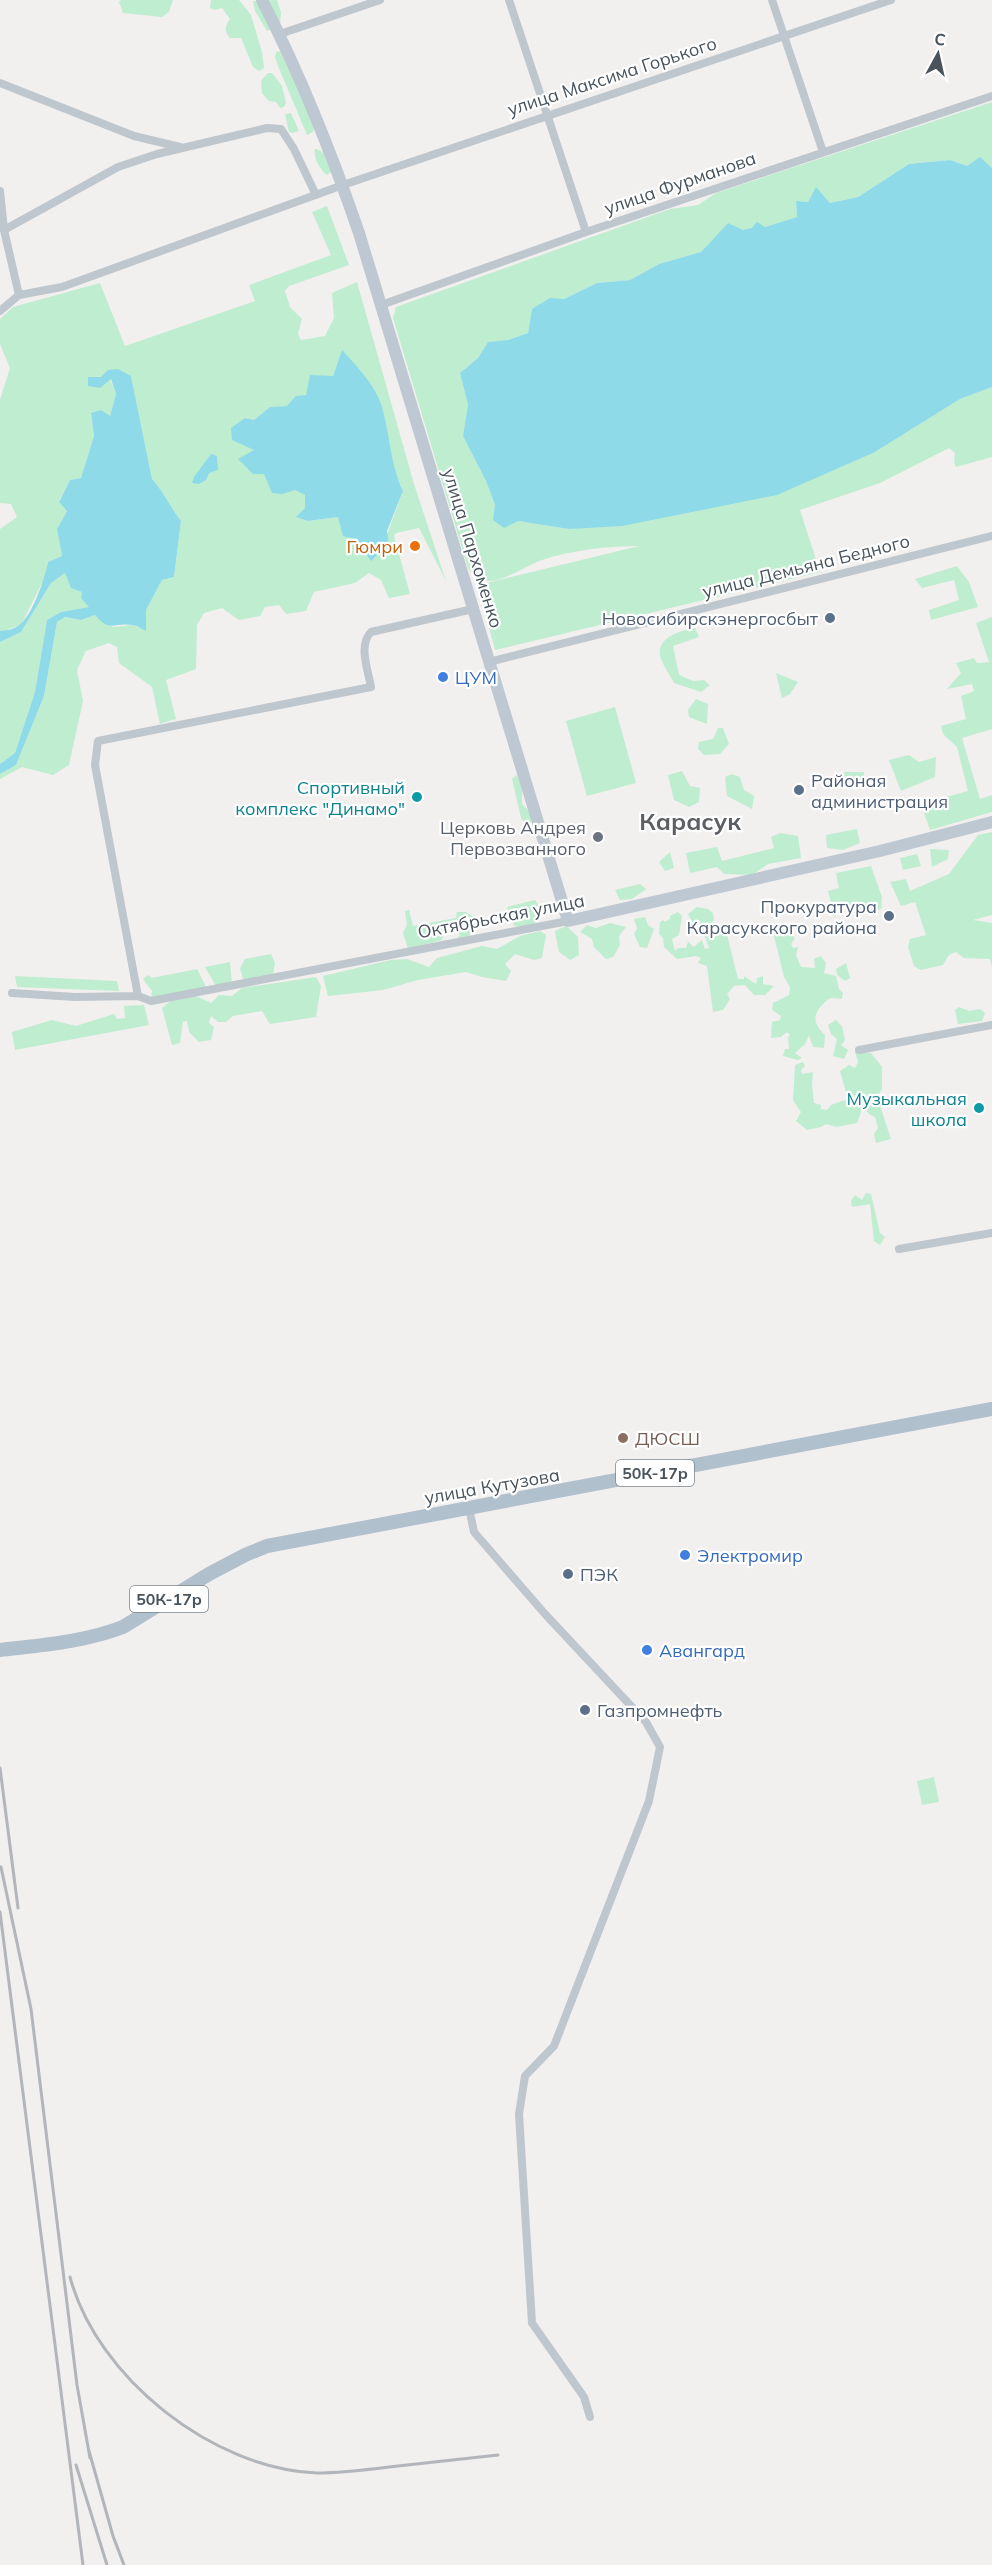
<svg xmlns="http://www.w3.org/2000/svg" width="992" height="2565" viewBox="0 0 992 2565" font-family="Mulish,sans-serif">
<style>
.green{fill:#bfedcf;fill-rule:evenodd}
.water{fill:#8edae8}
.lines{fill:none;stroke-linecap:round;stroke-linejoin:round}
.street{stroke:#bec7cd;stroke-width:8}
.secondary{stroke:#bec8d2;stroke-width:12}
.primary{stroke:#b0c0cd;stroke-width:14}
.rail{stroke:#b2b5b9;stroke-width:3}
.food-dot{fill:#e8710a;stroke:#fff;stroke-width:2}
.service-dot{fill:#5c6f8a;stroke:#fff;stroke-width:2}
.shop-dot{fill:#3f7fe0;stroke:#fff;stroke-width:2}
.culture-dot{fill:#0f9aa8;stroke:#fff;stroke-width:2}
.worship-dot{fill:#6b7280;stroke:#fff;stroke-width:2}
.education-dot{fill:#8d6e63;stroke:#fff;stroke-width:2}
.labels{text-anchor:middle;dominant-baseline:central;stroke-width:4.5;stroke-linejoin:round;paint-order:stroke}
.shield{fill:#fff;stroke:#7f878d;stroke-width:1.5}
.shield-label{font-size:16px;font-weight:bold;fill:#48535c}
.street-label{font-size:18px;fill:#48535c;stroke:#fff}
.food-label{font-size:18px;fill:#c56008;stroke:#fff;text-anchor:end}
.service-label{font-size:18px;fill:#4e5e75;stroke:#fff;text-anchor:start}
.shop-label{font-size:18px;fill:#366cbe;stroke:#fff;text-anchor:start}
.culture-label{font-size:18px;fill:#0d838f;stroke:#fff;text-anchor:end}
.worship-label{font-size:18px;fill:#5b616d;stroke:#fff;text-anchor:end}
.education-label{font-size:18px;fill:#785e54;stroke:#fff;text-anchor:start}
.district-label{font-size:24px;font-weight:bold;fill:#5c6064;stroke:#fff}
</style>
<rect width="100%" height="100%" fill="#f2efef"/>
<path class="green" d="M121,0h52l-4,12 -7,5 -39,-4 -4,-11z
M239,0l12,15 11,37 2,16 -5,3 -6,-4 -12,-29h-11c-6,-7 -5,-12 0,-19l-8,-11 -7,2 -5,-2 1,-8z
M277,0l4,12 -1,14 -13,5 -12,-20 -2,-10z
M282,51l5,7 3,14 9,12 15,43 -1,5 -6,3 -29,-69 -3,-9 1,-5z
M268,73h4l10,13 4,17 -2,4 -4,1 -4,-6 -7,-1 -7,-8 -1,-12z
M992,102v66l-12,-10 -13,8 -17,-6 -41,4 -51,33 -28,6 -14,-15 -8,14 -12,-1 1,16 -32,10 -22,4 -15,-8 -27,29 -42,12 -29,16 -33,3 -33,16 -32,10 -4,24 -20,7 -20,2 -10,16 -18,15 8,32 -5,31 23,45 9,24 -1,15 24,1 51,8 306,-77 85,-53 32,-12v70l-36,10 -2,-5 1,-9 -6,-5 -69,35 -80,27 20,62 -325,78 -17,-65 161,-39c-31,0 -67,4 -97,14 -17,6 -38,22 -56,21 -9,-1 -14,-7 -18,-13l-75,-250 3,-11 274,-98 28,-4 18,-12z
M291,113l8,18 -6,2 -4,-1 -4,-18z
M315,149c11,1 13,14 16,23l-4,3c-7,-5 -14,-17 -12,-26z
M327,206l22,59 -60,21 -4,5 5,16 12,12 -4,15 3,6 24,-4 9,-18 -2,-25 25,-11 57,202 32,97 -27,-53 -23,5 -2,3 16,58 -21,4 -8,-18 -12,-7 -14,10 -41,9 -8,19 -20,3 -7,-9 -14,2 -5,9 -21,4 -17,-12 -18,5 -7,12 -1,44 -30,11 10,39 -16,5 -8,-37 -33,-24 -2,-16 -8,-4 -23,8 -9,19 6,31 -14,64 -16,10 -31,-8 -22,12v-5l16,-9 28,-69 13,-74 8,-5 16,3 14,-5 18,12 19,-2 14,5v-20l16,-30 12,-3 7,-56c-11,-14 -17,-29 -29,-42l-21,-103 -43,1 22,2 6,15 -6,22 -19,-2 3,22 -13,42 -11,2 -11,21 8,10 -10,18 5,27 -14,6 -3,15 -24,48 -21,7v-103l17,-12 -6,-13 -11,-1v-103l10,-32 -10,-24v-25l13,-12 87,-24 25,63 130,-45 -6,-16 82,-30 -19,-43zM342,351l61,140 -22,60 -10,9 -33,-43 -30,4 -11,-4 8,-9 1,-13 -11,-5 -12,4 -19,-21 -19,-55 9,2 16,-13 18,-1 45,-30z
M957,566l12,16 9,25 -47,13 -2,-10 30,-10 -5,-20 -32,8 -7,-9z
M65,573l6,14 11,5 8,15 -29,5 -14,8 -12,72 -20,61 -15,11v-122l21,-10 30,-49z
M992,617v112l-30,9 18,61 12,-4v17l-62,18 -9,-26 47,-13 -11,-44 -14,-13 -2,-8 25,-7 -5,-23 13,-5 -2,-7 -25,5 14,-16 -5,-10 18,-5 3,5 12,-1 -13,-39z
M695,628l4,9 -26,9 6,29 14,6 11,-1 6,5 -9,7 -27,-9c-4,-8 -12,-19 -14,-27 -3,-20 21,-25 35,-28z
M776,673l22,9 -8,12 -8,4z
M696,699l12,5 -1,20 -18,-7 -1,-7z
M615,707l21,76 -49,13 -21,-75z
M718,728h5l6,16 -9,10 -16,1 -6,-6 1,-7 14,-3z
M909,755l10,7 17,-5 -1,20 -34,14 -12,-31z
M682,771l8,15 10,2 -1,14 -10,5 -15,-7 -6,-25z
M843,772h21v10l-21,1z
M732,774l8,3 4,13 10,6 -2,13 -25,-13 -2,-19z
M516,775l6,6v23l9,9v12l-4,1 -6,-8 -9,-39z
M857,829l3,14 -17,7 -16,-2 -1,-13z
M992,832v83l-19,5 19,3v44l-2,-8 -26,-1 -8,-6 -7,3 -6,10 -22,5 -7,-4 -6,-19 2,-8 16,-4 -11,-33 -14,4 -11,-24 16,-3 4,12 39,-17 29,-39z
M780,833l18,3 3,22 -33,6 -16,11 -28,-1 -7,-7 -27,6 -4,-20 31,-6 5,14 52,-13 -3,-11z
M930,849l19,1 -1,9 -16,8z
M670,852l4,16 -9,3 -6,-9z
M917,854l4,12 -18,4 -3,-12z
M871,866l11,31 -1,12 -25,7 -3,-10 -11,-5 -5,4 -2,13 -7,-27 11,-3 -3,-15z
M640,884l6,5 -14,10 -12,1 -5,-10z
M535,900l7,10c-8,18 -8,19 -28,16l-7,-19z
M697,907l11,2 5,4 1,6 -5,12 1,4 9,-5 8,5 11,44h6v-3l12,8 1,-6 6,-2v8l11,2 -9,9h-11l-9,-10 -11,1 -7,8 3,5 -7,11 -10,2 -6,-46 -9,-3 3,-5 -5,-2 -19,3 -13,-12 -1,-9 -4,-4 1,-12 3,-2 2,2 5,-3v-3l8,-4 4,4 -3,19 -7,4 3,12 3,-3h8l2,-6 6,5 8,-7 3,9 4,-1 -7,-20 -6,1 -8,-15z
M409,910l4,16 43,-8 1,-6h9l8,5 -1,11 -5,11 -14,3 6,-7 -8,-10 -6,1 -4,14 -34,9 -5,-16 4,-8 -2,-14z
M645,917l3,8 6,4 -7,19 -7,-1 -6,-13 3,-6 -3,-9z
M610,923l16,4 -7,9 1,9 -7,12 -7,2 -12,-12 -2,-8 -12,-7 7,-7 9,3z
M566,926l12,11 1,18 -9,5 -11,-8 -4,-21z
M772,928l8,2 10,-2v4l5,6 -4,6 2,4 5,-1 -2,8 5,12 14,1 -1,-9 7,-3 5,7 -2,10 12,3 3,13 4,4 -1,6 -12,-1c-15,12 -21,22 -5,37l-1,13 -11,-1 -4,-12 -4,9 -10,9 7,5 -4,2 -15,-4 2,-7h4l-1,-12 2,-2 -3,-3 -6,5 -10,1 1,-16 8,-2 1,-4 -9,-6 1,-7 16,-8 1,-8 -6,-10z
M540,931l6,4 -4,23 -8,2 -19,-6 -10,10 6,7 -5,10 -24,-4 -16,-5 -48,8 -35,10 -55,6 -5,-20 68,-16 16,-1 22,8 8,-9 45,-12 15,3 23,-13z
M271,954l4,9 -2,12 -6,5 -24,-1 -3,-11 5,-9z
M230,962l2,22 -15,4 -12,-21z
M846,963l4,15 -5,3 -8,-6 -1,-6z
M197,969l9,18 -26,6h-10l-3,5h-16l1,-7 -9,-12 5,-4 4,3z
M15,976l102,5 2,10 -102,-4z
M316,977l5,9 -5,31 -46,7 -8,-13 -29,5 -7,6h-8l-7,-6 -2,7 5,4 -3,13 -12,2 -10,-10 -2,-11 -4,1 -3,21 -8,2 -10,-37c18,-15 28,-16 49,-5l8,-8 13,1 10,-8z
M144,1005l5,20 -134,25 -3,-18 40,-12 24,6 38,-12 3,5 8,-1 -1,-12z
M959,1007l10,4 11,-2 5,4 -3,8 -24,3 -3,-14z
M836,1020l6,6 3,14 -4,5 7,5 -4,9 -11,-3 4,-17 -6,-5 -3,-9z
M855,1052l16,1 11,14v22l-5,8 14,42 -15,4 -2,-9 4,-6 -3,-11 -6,-3 -6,-8 -6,17 -21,4 -10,-3 -5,3 -14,3 -11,-9 5,-9 -8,-12 2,-35 8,-3 2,4 -4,4 1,4 11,-2 -1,12 2,19 7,2v4l6,1 4,-5 17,-6 -8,-28 9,-6 6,3 3,-6z
M866,1193l5,1 9,39 5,4 -5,8 -6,-4 -4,-37 -18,3 -1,-6 4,-6 7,5z
M934,1777l5,25 -17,3 -5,-24z"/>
<path class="water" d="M980,157l12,11v219l-32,12 -85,53 -98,43 -155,31 -53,3 -51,-8 -14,7 -11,-8 2,-15 -9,-24 -23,-45 5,-31 -8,-32 18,-15 10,-16 20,-2 20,-7 4,-24 18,-11 14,1 33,-16 33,-3 29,-16 42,-12 27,-29 15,7 9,-2 5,-6 8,5 32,-10 -1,-16 12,1 8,-15 14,16 28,-6 51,-33 41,-4 17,6z
M342,350c14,15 32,34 39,54 9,29 9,60 22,87l-16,40 3,20h-9l-10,10 -16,-22 -12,-3 -5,-19 -30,4 -12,-4 9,-9v-13l-10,-5 -12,4 -11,-1 -8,-19h-11l-15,-15 16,-9 -22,-10 -1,-12 14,-10 9,2 16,-13 17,-1 9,-10 10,-1 4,-20 23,1z
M118,369l13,7 21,103c12,13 18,28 29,42l-7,56 -12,3 -16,30v21c-4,-2 -10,-6 -14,-6 -18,-3 -22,8 -37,-10l-14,5 -16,-3 -8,5 -13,74 -28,69 -16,9v-10l15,-11 20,-61 12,-72 14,-8 28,-5 -8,-9 1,-6 -11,-4 -6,-15 -14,10 -30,49 -21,10v-11c7,-1 12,-1 18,-5 14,-9 27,-48 30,-64l14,-6 -5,-27 10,-18 -8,-9 11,-22 11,-2 13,-42 -3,-23 10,-3 9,6 6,-22 -5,-15 -11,9 -12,-2v-9h13l7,-7z
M211,454l6,2 1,14 -9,3 -3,7 -7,4 -7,-1 2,-6z"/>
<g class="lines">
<path class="street" d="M509,0l77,232
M772,0l51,152
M280,34l100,-34
M0,83l134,53 46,11
M0,191l4,39 15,65
M4,230l114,-63 39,-13 110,-26 14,1 13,20 22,46
M381,305l205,-73 406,-136
M0,311l19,-16 43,-8 281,-102 548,-185
M489,662l503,-126
M12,993l63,4 63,-1 13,5 417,-80
M138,996l-43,-231 3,-24 273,-54c-3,-17 -13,-42 0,-55l102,-23
M859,1050l133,-25
M899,1249l93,-16
M469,1508l5,24 71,82 101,108 14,25 -11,54 -95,245 -29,30 -6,38 13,209 52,74 6,20"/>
<path class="secondary" d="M262,0c38,74 70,154 97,233l209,688 312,-70 112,-29"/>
<path class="primary" d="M0,1650c42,-5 84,-8 123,-23l86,-53 36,-19 22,-9 725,-137"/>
<path class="rail" d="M0,1768l18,140
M1,1867l30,142 46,376 13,73
M0,1912l83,653
M70,2277c27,101 143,192 247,196 24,0 48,-3 72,-6 37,-4 73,-8 109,-12
M89,2451l24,85 11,29
M76,2465l31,100"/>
</g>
<circle class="food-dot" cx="415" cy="546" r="6"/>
<g class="service-dot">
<circle cx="830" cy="618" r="6"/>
<circle cx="799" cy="790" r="6"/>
<circle cx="889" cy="916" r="6"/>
<circle cx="568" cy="1574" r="6"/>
<circle cx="585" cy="1710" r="6"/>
</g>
<g class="shop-dot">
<circle cx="443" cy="677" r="6"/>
<circle cx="685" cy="1555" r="6"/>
<circle cx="647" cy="1650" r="6"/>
</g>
<g class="culture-dot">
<circle cx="417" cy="797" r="6"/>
<circle cx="979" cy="1108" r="6"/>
</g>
<circle class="worship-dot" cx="598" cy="837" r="6"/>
<circle class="education-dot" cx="623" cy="1438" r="6"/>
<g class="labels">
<g class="shield">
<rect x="616" y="1460" width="78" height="26" rx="4.5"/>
<rect x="130" y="1586" width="78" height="26" rx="4.5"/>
</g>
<g class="shield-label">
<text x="655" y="1473">50К-17р</text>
<text x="169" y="1599">50К-17р</text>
</g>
<g class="street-label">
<text transform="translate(612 76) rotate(-18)">улица Максима Горького</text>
<text transform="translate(680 183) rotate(-19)">улица Фурманова</text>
<text transform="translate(473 548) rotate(73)">улица Пархоменко</text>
<text transform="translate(806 566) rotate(-14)">улица Демьяна Бедного</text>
<text transform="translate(501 916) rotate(-11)">Октябрьская улица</text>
<text transform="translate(492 1486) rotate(-10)">улица Кутузова</text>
</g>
<g class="food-label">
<text x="403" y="546">Гюмри</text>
</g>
<g class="service-label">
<text x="818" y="618" text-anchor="end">Новосибирскэнергосбыт</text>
<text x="811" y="780">Районая<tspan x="811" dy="21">администрация</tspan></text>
<text x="877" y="906" text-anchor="end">Прокуратура<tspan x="877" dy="21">Карасукского района</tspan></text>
<text x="580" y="1574">ПЭК</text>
<text x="597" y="1710">Газпромнефть</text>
</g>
<g class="shop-label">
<text x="455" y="677">ЦУМ</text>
<text x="697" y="1555">Электромир</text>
<text x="659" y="1650">Авангард</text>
</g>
<g class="culture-label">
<text x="405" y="787">Спортивный<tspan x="405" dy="21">комплекс "Динамо"</tspan></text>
<text x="967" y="1098">Музыкальная<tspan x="967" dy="21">школа</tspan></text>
</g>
<g class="worship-label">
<text x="586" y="827">Церковь Андрея<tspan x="586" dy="21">Первозванного</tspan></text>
</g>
<g class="education-label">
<text x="635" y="1438">ДЮСШ</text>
</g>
<g class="district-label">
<text x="690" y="821">Карасук</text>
</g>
</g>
<g transform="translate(938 54) rotate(8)" stroke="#ffffff" stroke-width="4.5" paint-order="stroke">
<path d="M0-4.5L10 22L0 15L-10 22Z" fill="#48535c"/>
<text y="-9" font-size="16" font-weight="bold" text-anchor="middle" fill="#48535c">С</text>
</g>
</svg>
